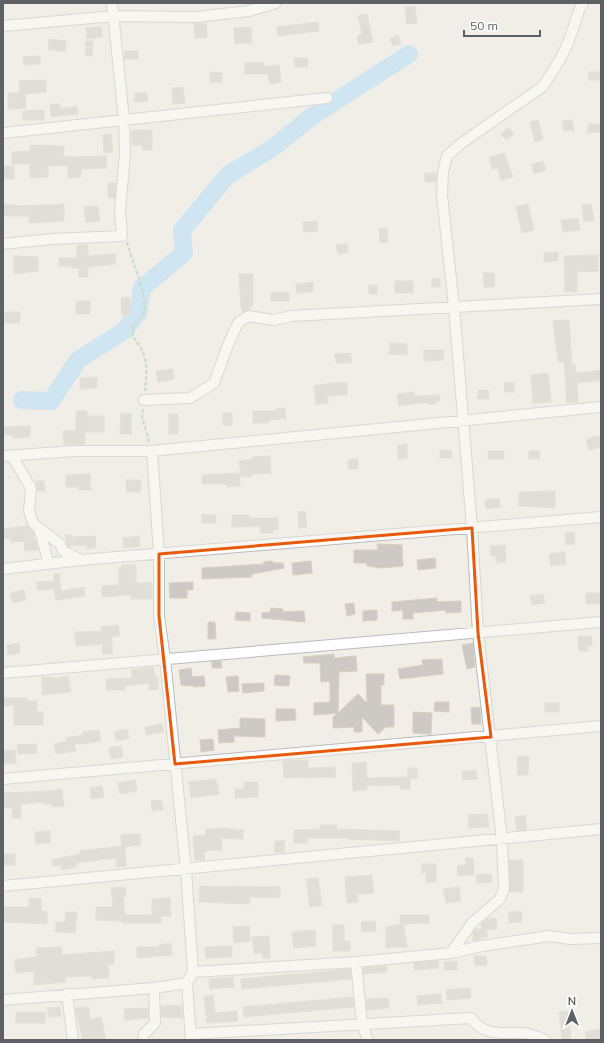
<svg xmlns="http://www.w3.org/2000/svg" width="604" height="1043" viewBox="0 0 604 1043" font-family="Mulish,sans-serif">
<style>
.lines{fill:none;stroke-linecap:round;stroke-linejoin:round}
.river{stroke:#a7d9ff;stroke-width:18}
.building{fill:#cdcac5;stroke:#d5cfc4}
.minor-casing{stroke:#b8bbbf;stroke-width:12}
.path{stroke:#9ac6a7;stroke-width:2;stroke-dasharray:4 2;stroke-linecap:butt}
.minor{stroke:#fff;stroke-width:10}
.marked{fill:none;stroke:#e8590c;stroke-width:3;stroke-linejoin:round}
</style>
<rect width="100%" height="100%" fill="#f0eee6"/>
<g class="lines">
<path class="river" d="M22,400l29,1 27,-41 46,-29 14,-18 4,-25 42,-35 -2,-23 46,-55 46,-28 37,-30 98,-63"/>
</g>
<path class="building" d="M415,6l2,17 -10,1 -2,-17z
M367,14l6,28 -14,2 -2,-8 5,-2 -4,-18z
M318,22l1,9 -41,5 -1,-9z
M194,23h12l1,15h-12z
M102,27v10l-15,2 -1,-11z
M251,27l1,16 -17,1 -1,-16z
M398,35l3,9 -8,2 -3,-8z
M49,39l17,2 -1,11 -17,-3z
M86,41h7l-1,15 -7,-1z
M125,51h13v8h-14z
M40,56v8l-16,1 -1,-8z
M294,58h14v9h-13z
M245,63h19v4l15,-2 2,17 -11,2 -2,-10h-23z
M210,72l12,1v9h-12z
M589,72h12v8h-13z
M46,80v12l-21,2 1,14 -18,1v-16h12l-1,-12z
M183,87l2,16 -12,1 -1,-16z
M146,92l2,9 -13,1 -1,-8z
M50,104h10v5l17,-3 1,8 -27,3z
M44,110v10h-21v-9z
M538,120l5,19 -8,3 -5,-20z
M572,120l2,10 -10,1 -2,-10z
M588,124h13v8l-13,1z
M509,127l5,7 -8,6 -5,-6z
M132,130h20v20h-9v-5h-11z
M111,134l2,18 -9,1 -1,-18z
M30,145l34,1v11l42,-1 1,12 -26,1v8l-12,1 -2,-13 -19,1v11l-18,1v-14h-18v-12l18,-1z
M504,153l9,24 -12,3 -3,-12 -6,1 -3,-12z
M543,161l3,9 -12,4 -2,-10z
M3,166h11v13h-11z
M425,173h11v9h-11z
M108,183h8l-1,15h-7z
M3,204l17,2 44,-2v17l-35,2v-7h-26z
M528,204l6,26 -12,3 -6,-26z
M591,204l3,16 -10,2 -2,-17z
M98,206l2,15 -14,1 -2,-15z
M578,218l2,12 -17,2 -2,-12z
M317,221l1,10 -14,1 -1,-10z
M387,228l1,14 -8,1 -1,-14z
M347,244l1,8 -10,2 -2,-9z
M79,245h9v11l27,-2 1,10 -28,3v10h-9v-9h-8v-2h-12v-8h18v-12z
M558,252v9l-14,1v-9z
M598,255v16l-21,1v20h-12l-1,-36z
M14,256l24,1v14l-24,3z
M483,273h11l1,14h-11z
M239,274h14v32h-3v4l-7,2 -2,-4z
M432,279h8v8h-8z
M395,281h18v12h-18z
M313,282v10l-16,1 -1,-9z
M369,285h8v9h-8z
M271,292h18v9h-18z
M129,297l1,18h-8l-1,-17z
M76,301h14v13h-14z
M5,312h15v11h-15z
M569,320l3,45h3l1,8 25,-3v10l-24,3 1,19 -11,1 -3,-41h-6l-5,-41z
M390,343l17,1v11l-18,-1z
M424,350h19l1,10 -20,1z
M351,353v10h-15l-1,-9z
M173,369l1,10 -16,3 -2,-11z
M548,373l3,29 -18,1 -2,-28z
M97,377v11l-17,1v-11z
M331,383h16v12l-20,1 1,7 -12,2 -2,-19z
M504,383h10v9h-9z
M478,390h10l1,9h-11z
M414,392l1,4 25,-1v6h-4v3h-9v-2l-28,4 -2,-12z
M285,408l1,10 -17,2v3h-16v-12h23v-2z
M76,411h11v5h17v16h-19v12l-21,1 -1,-14h13z
M121,413l10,1v20h-11z
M223,413h9v12h-9z
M169,414h9v20h-9z
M30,426v11l-17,1v-3h-10v-8z
M599,436l2,11 -12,3 -3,-11z
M407,444v14l-9,1v-14z
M440,450h11l1,8h-12z
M488,451h16v8h-16z
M529,451h11v8h-11z
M270,456l1,17 -19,1v2l-11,1 -2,-16 14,-2v-2z
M358,459v10h-10v-9z
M239,473l1,13 -13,1 -1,-3h-24v-9z
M90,474l1,16h-12v-3h-13v-12z
M126,480h15l-1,12h-13z
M36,481h8l1,10h-8z
M555,491v17l-36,-2v-14z
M499,498l1,9 -14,2 -1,-9z
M305,511l2,16 -8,1 -1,-16z
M202,514l14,1v8h-14z
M232,515h17v3h29v12h-5v3h-13v-7l-28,1z
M27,526l6,6 1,8h2l2,10 -13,1 -1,-10 -13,1v-4l-8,1v-10z
M574,532l1,12 -9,1 -1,-12z
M65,535h7l3,8v-6l20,-1 1,12 -9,1 -1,-4 -18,1z
M139,536l1,10 -16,2 -1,-10z
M377,544l25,1 1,21 -22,2 -14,-2v-3h-13v-13h24z
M505,545l1,17 -10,1v-7h-5l-1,-10z
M565,552l1,12 -15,2 -2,-12z
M435,558l1,10 -18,2 -1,-10z
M272,561l1,2h10l1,5 -32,6v3l-50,2v-11l62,-4 -1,-2z
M311,561l1,12 -19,2 -1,-12z
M122,565h14v18h16v16h-21v-4l-29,2v-11l17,-1v-18h3z
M59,573l2,18 23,-4 1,9 -29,4 -2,-11 -17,1v-8l17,-1v-7z
M193,582v8h-6v8h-17l-1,-15z
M24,590l2,10 -13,3 -3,-10z
M586,593h15v11h-15z
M543,594l2,9 -13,2 -2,-9z
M437,598v4l24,-1v11l-15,1v-3l-33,3v6h-10v-9l-11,1v-9z
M354,603l1,11 -8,2 -2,-12z
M271,608l12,1v3l21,-1 1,11 -43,-4v-5l8,-1z
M377,610v10l-14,1v-10z
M236,612l14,1v8l-15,-1z
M208,622h7l1,17h-8z
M118,625l2,11 -9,1 2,16 -10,1 -1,-10 -26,2 -1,-14 27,-1 -1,-4z
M578,636h13l1,10h-5l1,5h-9z
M19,643l1,10 -12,2 -1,-10z
M473,643l2,24 -8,2 -5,-24z
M334,654v4l22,-2 1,15 -18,1 -1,41 20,-19 9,9 -1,-29h18v11h-3v20h13v22h-8l-8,7 -16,-17v15h-8v-5l-21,1v-11l5,-4 -24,2v-12l16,-1v-21l-9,1 -1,-19h-16l-1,-6z
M442,659l1,15 -43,5 -2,-10 25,-4 -1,-5z
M221,661l1,7h-10v-6z
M153,667l3,10h2v12l-9,1v-7l-25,3 1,4h-18l-1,-11 26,-1 -1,-8z
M191,668l1,9 12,-1 1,10 -11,1v-1l-13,-1 -2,-15z
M275,675l15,1 -1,10 -15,-1z
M68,676l3,16 -29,3v-18h12v2z
M238,676l1,15 -11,1 -2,-15z
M264,683v8l-21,2 -1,-9z
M3,698h24v3h10v11h6v13h-29v-20l-11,1z
M435,702h14v10l-15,-1z
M545,703h14v9h-14z
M480,707l1,17h-9l-1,-16z
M276,709h19l1,11 -20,1z
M413,712l19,1 -1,21 -18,-1z
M240,718l25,1v18l-31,-1v6l-15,1 -1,-13 22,-2z
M162,724l2,8 -18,3 -1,-8z
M127,729l2,9 -13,3 -2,-9z
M99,730l2,11 -27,4 2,6 -20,3 -2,-10 13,-3 -1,-3 17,-3v-3z
M213,739l1,11 -13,2 -1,-12z
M36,744l1,9 -19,1 -1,-9z
M121,746l2,11 -12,2 -2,-11z
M15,750l1,13 -13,1v-13z
M518,756h11l-1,19h-11z
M308,760v8l27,-1 1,10 -52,1 -1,-17z
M366,762l1,16 41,-1v-9h9v10l-7,1v10h-9l-1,-4 -34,1 1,4 -14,1 -1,-28z
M476,770l1,9 -14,1 -1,-8z
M216,779l3,15 -28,4 -2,-16z
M135,780l2,11 -17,3 -2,-11z
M244,782h14v15l-23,1v-9h9z
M102,786l2,11 -13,2 -1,-11z
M62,789l2,17 -12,1v-3h-8v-2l-24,2 1,14h-8l-1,-10h-9v-15l47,-2z
M161,800l2,10 -11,1 -1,-10z
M487,814l2,13 -20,1 -1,-13z
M525,815l2,15h-10l-2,-13z
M320,825h17v4l63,2 -1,10 -50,-2v-1h-42v5h-13v-13l26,-1z
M221,828l22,2v9l-22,-1 1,12 -18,1 1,9h-10l-2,-24 13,-1v-6z
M50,831v12l-14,1 -1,-12z
M140,834l1,11 -16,2 1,19 -10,1v-9l-40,5v4l-14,3 -1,-5 -8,1 -1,-6 28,-6v-3l42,-5 -1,-11z
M275,841h10l-1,12 -10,-1z
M3,854h12v11h-12z
M465,858h8l1,17 -16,1 -1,-10 9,-1z
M509,860h14v32h-14z
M422,864h14v18h-10v-9h-4z
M491,874l1,8 -15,1 -1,-8z
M372,875l2,18 -17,1 1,8 -11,1 -2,-26z
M318,878l4,27 -12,2 -4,-28z
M200,886l80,1v10h-31l1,7 -51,-2z
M125,887l1,10h-3l2,18h27v-16l18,-1 1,18h-10v7h-39v-2l-26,-1v-13h17l-2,-19z
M459,887l2,14 -15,2 -3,-14z
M29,898l12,1v12l6,1v12l-43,-2v-15h25z
M521,911l1,11 -13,1 -1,-11z
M66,912h11l-2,21 -20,-1 1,-10h9z
M400,915h29v8l-26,1 4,23 -21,1v-21l16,-3h-2z
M488,918h8l1,11h-10v8h-6v3l-8,1v-8l3,-4h6l-1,-5z
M375,921l1,10 -14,1 -1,-10z
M333,925h11v16h6v10h-17z
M249,926l1,15 -16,2 -1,-16z
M315,930l1,16 -22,2 -2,-16z
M269,936l1,22h-8v-5l-8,1 -2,-17z
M171,943l1,12 -35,3v-11h22v-2z
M232,946v11l-26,1 -1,-11z
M62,947v8l52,-4v13h-6l1,14 -17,1v-3l-27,1v5l-31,3v-14l-18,2 -2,-13 22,-3v-9z
M474,956h12l1,9 -12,1z
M438,961l1,7 -24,2 -1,-7z
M457,961v9h-12l-1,-8z
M386,966l1,6 -23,2 -1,-6z
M350,969l1,10 -109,10 -1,-10z
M233,977l1,10 -24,2 -1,-10z
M470,988l1,10 -24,2 -1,-10z
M441,994l1,9 -24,2 -1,-9z
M213,995l2,18 22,-2 1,10 -31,2 -3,-27z
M353,997l1,10 -110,10 -1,-10z
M388,998l1,10 -22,2 -1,-11z
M170,1005l12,1v12l-21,-1v-11z
M60,1007l1,9 -13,1v-9z
M89,1007l1,12 11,-2 5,23h-23l-8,-32z
M148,1008v10l-23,2 -1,-11z
M568,1011l3,29h-9l-3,-28z
M16,1012h29v11h-29z
M601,1029v11h-14l-2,-8z"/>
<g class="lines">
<g class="minor-casing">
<path id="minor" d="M3,26l111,-10 82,1 53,-6 27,-8
M3,133l324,-35
M3,244l49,-5 70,-3 -2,-26 5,-56 -1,-34 -12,-117
M144,400l46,-2 24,-15 14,-38 10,-22 10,-7 26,4 18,-4 309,-17
M152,451l7,103v62l6,43 21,211 7,102 -6,11 4,57
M3,456l73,-5h76l449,-44
M12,456l19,32 -2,23 4,12 6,5 10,36
M39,528l21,16 3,7 18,9
M3,569l78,-9 520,-43
M3,673l598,-51
M3,779l598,-53
M3,886l598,-57
M451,953l21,-30 28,-24 4,-11 -2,-48 -24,-207 -6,-105 -18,-221 -12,-112 1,-23 4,-16 16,-14 79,-55c12,-16 24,-36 30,-55 4,-10 5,-20 11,-29
M356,962l6,62 6,16
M193,972l163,-10 95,-9 31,-7 67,-10 21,3 31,-1
M67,994l6,46
M3,1000l151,-12 33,-5
M191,1034l280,-16c14,19 30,14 51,15 7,0 17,4 23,7
M143,1040l1,-6 11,-11 -1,-35"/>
</g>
<path class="path" d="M127,242c4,16 21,56 17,69 -1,7 -6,10 -11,15v11c16,19 14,31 12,54
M143,409l-1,7 7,26"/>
<use href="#minor" class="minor"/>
</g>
<path d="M0 0H604V1043H0ZM472,528l6,105 13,104 -316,27 -16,-148v-62z" fill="#f0eee6" fill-opacity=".55" fill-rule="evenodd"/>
<path class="marked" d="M472,528l6,105 13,104 -316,27 -16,-148v-62z"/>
<rect width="604" height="1043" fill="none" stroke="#5d6166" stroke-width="8"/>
<g transform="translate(572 1011)" stroke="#ffffff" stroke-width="3" paint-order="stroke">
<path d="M0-3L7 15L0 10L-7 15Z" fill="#5d6166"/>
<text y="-6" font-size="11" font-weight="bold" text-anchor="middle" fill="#5d6166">N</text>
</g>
<path d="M464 30v6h76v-6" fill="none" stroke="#5d6166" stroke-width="2"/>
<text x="470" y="30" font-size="12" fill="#5d6166" stroke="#ffffff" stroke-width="3" paint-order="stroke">50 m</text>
</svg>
